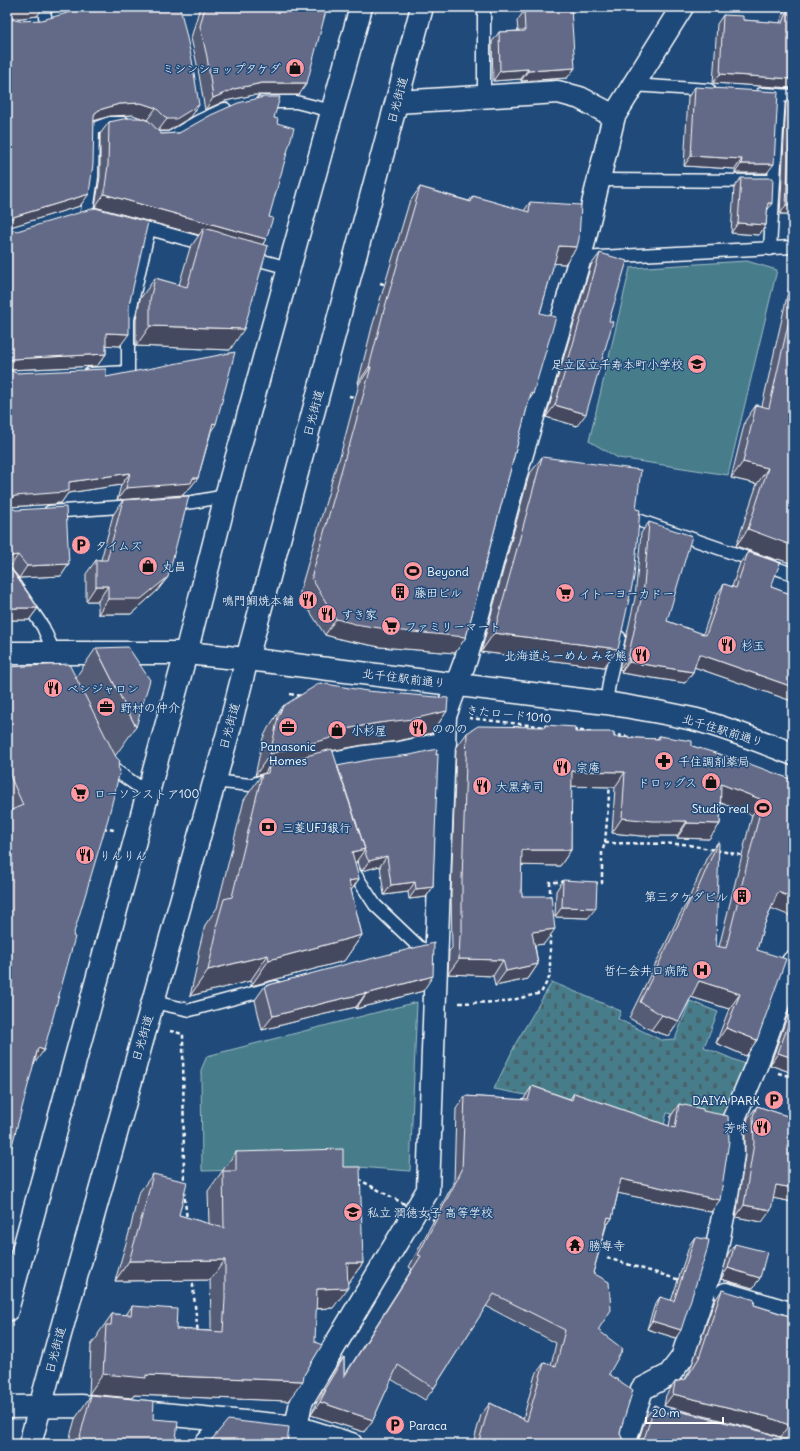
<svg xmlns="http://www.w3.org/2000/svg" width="800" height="1451" viewBox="0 0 800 1451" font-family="Delius,'Klee One',sans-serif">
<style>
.cemetery{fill:url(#cemetery-stones);stroke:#a3bec5}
.pitch{fill:#477d8b;stroke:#a3bec5}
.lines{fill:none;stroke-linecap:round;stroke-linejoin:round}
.lane-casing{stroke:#fff;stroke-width:15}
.street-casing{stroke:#fff;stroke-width:25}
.secondary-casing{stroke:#fff;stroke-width:25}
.highway-casing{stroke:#fff;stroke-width:25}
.path{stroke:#fff;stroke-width:2.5;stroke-dasharray:4 3;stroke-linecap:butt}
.lane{stroke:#1f4a7a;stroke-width:12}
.street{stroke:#1f4a7a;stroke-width:22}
.secondary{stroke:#1f4a7a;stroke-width:22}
.highway{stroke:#1f4a7a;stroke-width:22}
.path-bridge{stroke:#fff;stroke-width:2.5;stroke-dasharray:4 3;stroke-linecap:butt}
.wall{fill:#555b75;stroke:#fff}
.shaded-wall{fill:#454a5f;stroke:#fff}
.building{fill:#636a88;stroke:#fff}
.labels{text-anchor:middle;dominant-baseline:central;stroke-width:3;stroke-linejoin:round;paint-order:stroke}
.poi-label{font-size:12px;fill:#fff;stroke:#1f4a7a;text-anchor:start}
.street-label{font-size:12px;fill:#fff;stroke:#1f4a7a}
</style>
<defs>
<pattern id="cemetery-stones" width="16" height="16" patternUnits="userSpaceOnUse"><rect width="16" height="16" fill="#477d8b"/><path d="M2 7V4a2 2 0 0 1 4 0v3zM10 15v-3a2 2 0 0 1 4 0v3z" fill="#4a646c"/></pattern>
</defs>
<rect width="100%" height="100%" fill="#1f4a7a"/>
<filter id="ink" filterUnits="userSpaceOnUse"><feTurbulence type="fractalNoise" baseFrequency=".025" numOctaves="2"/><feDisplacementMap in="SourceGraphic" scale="8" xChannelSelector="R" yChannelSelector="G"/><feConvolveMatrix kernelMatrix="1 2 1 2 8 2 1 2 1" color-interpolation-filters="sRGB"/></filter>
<g filter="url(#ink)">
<path class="cemetery" d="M552,982l69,29 -3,8 43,21 14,-1 15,-38 28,11 -14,35 43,18 -27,57 -53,-9 -6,24 -98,-35 -69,-13 23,-48z"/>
<path class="pitch" d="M747,261l30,9 -49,205 -110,-17 -29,-17 41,-173z
M417,1002l-7,169 -52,-4 -156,4 -1,-101 6,-14z"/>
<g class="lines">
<g class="lane-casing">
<path id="lane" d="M43,7l3,14
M484,7v89
M633,85l76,5
M762,94l31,2
M262,102h34l36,9
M162,138h8l29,-17 26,-12
M599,180l174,1
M87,212l5,-35 1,-48 16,-6h15
M132,224l79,22
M770,249l9,-154
M248,257l41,11
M580,258l213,-11
M90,374l38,-2v-53l21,-90
M172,504l21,-2 33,-6
M50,512l83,-6
M635,519l158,55
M7,574l36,53 13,30
M606,703l4,-26 9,-40
M109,762l3,6 36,25
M214,781l36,4 21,-6
M351,865l2,6 22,34 45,43 14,3
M153,1002l37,8 86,-23
M199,1444l22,-24"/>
</g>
<g class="street-casing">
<path id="street" d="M397,102l161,-10 22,6 34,18
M327,764l37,-7 36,-4 45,-10
M726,1294l67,20
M294,1444l2,-17 5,-25 127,-212 17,-474 21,-57 50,-185 64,-216 34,-142 68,-109
M624,1444l18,-55 27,-14 13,-17 32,-97 12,-59 7,-48 -1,-31 24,-57 37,-104"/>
</g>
<g class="secondary-casing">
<path id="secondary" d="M7,653h179l61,6 359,44c31,5 61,10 91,17 33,9 65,22 96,34
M7,1407l74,-1 215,21 55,17"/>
</g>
<g class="highway-casing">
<path id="highway" d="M7,1310l179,-657 40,-157 135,-489
M30,1444l22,-81 178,-637 17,-67 175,-652"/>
</g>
<path class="path" d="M380,283l7,2
M349,396l9,2
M290,694l12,2
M469,718l77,9
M573,730l19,2
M611,734l24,4
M103,828l11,2
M605,843l78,1 43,8 19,4
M594,883h8v-31l3,-9 5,-59
M550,899v-17h15
M459,1003l45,-1 37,-9 9,-17v-44
M170,1031l13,3 1,150
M778,1073l15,4
M184,1191l3,29
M607,1258l73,22
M192,1277l6,57"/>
<use href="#lane" class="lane"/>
<use href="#street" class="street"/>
<use href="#secondary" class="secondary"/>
<use href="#highway" class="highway"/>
<path class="path-bridge" d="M358,1179l78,42"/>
</g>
<path class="wall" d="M7,7l30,9 -15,2h-12l1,1 180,98 -23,14h-10l3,3 18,-1 95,-15 3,5 -8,94 -3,22 -3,5 -33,106 -94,-4v-26l4,-21 15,-21 24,7 11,-37 9,-13 -104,-28 5,-30v-43l9,-12 39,-1 -1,-1 -14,-5 -23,1 -16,5 -14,85 -70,21v2l119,76 -9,41 -14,-1v9l-9,12 -86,4 1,1 4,2 90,4 105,55 -13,46 -9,11 -2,1 -4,5 -66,5 4,-15 -53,8 -7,10h-4l-1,1 -46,3 59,57 -8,12 -42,2 -9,-11 28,41 -9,12h-22z
M50,7h18l-16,5z
M200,7h127l-28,88h-45l-29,6 -20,9 -7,-41 -7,-31z
M785,7h8v81l-80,-5 4,-59 6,-9 20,5 37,3z
M524,11l51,57 -8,10 -46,3v-2l-28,2 -1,-39 7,-10 19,-1 -1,-10z
M695,87l72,86h-32v-4l-51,-3 4,-69z
M792,94h1v120h-13l6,-111z
M741,178l31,25 -5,7 -1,15 -7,10 -28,-2 3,-45z
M420,187l49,14 4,-5 51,15 6,-9 47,45 -12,17 -11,-1 -14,50 -7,81 -4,6 -63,237 -11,16 -75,-6 -36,-7 -19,-5 -25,-39v-5l37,-128 2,-3 20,-76 -1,-1 14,-56 37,-124z
M600,253l-23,173 -31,-9 45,-152z
M793,270v294l-15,-5 -1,1 -41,-14 21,-62 -26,-6 14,-57 11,-16 6,1z
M542,457l76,192 -14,18 -123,-15 48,-177z
M123,500l45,77 -11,14 -26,23h-33v-13h-12v-27l10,-14h5l12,-45z
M649,522l18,99 36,13 13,-38 8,-12 8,3 8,-24 8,-11 23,35 22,8v99l-4,6 -95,-33 -1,5 -8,11 -64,-10 1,-3 -3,-1 16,-71 6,-65z
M96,648l40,79 -21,29 -82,308 -24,-253 -2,-4v-140l69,10z
M283,706l164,5 -15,22 -34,8 -35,4 -31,5 5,16 99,-11 -3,132 -7,10 -17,2 -1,-7 -24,3 -4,-29 -18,5 -2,-3 -3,-8 -2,3 4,16 -8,11 11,45 -18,26 -93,25 -1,-5 -60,15 9,-40 -1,-3 7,-28 12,-17 27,-108 18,-26 3,-1 -10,3 8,-38 5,-10z
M545,725l30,7 39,5 43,2 2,-3 33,10 101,34 -22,129 -8,19 -6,22v90l-11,16 -30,-13 13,-34 -38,-12 -12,24 -10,15 -18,-6 -22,-12 51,-104 7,-11 20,-46 11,-15 -2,104 3,1 33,-132 -31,-12 -1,21 -11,15 -32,-1v-2h-36l-29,-3 3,-46 -44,-1v64l-11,16 -39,-1v28l23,51 -9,1 3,19 -10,15 -33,7 -2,-10 -45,-2 1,-23 3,-3 -1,-54 5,-146 11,-15 77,-6z
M563,880l25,38 -33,-1 1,-26z
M358,962l65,29 -67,18v-2l-35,8 -59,15 -7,-30 10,-14z
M793,1000v73l-23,-8z
M532,1086l38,13 4,-6 95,33 2,-10 8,-12 24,7 8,101 -93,-19 -6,25 -6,9 -13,46 5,57 11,44 12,54 -1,6 3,6 5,3 7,1 3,-2 8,-25 9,-12 12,8 3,-4 112,29 -22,-8 -96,-24 2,-11 9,-13 10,-3 5,-9 24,-68 8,-12 32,15 36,11 3,-3v131h-320l8,-29 9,-12 33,16 12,-44 9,-12 7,2 5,-22 -70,-37 -52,82 -9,12 -34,-21 -18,41 -9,12 -53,-17 6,-13h-2l20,-33 9,-12v19l68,-107 -3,-2 45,-85 2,-73 9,-13 58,4z
M757,1106l36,12v84l-20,-4 -11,24 -26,-5 9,-61v-27l3,-11z
M236,1152l107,15 20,96 -15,20h-1l-14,25 -17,1 -28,92 -154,-6 -2,3 -43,-4 2,-49 7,-9v-2l14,-20 14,1 6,-9 44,23 35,2v-12l-1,-39 -95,1 16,-55 7,-32 15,-20 26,41 30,9 -1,-33z
M695,1237l-19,101 -29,-9 8,-25 5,-7 11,4 19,-57z
M735,1244l25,34 -7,10 -32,-9 7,-25z
M91,1395l62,24 21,25h-106l7,-25z"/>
<path class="shaded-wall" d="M12,7h32l-7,9 -15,2h-15v-5z
M55,7h13l-16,5z
M575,68l-8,10 -46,3 7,-10z
M528,69l-7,10 -28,2 7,-10z
M720,74l73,5v9l-80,-5z
M262,83h45l-8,12h-45l-29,6 -20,9 8,-12 21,-9z
M141,103l15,5 -9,12 -14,-5 -23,1 -20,6 5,-9 4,-3 20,-6z
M199,105l-8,12 -23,14h-10l9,-12z
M691,156l51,3 -7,10 -51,-3z
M741,164h33l-7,9h-32z
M89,194l-9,12 -73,22v-4l6,-7z
M104,194l162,45 -8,13 -54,-24 -5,7 -104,-28z
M768,203h4l-7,11z
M786,205h7v9h-13z
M738,223l28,2 -7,10 -28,-2z
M559,246l18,1 -12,17 -17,-1z
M150,326l94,3 -14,21 -94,-4z
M106,333l23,1 -9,12 -23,-1z
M106,354l-9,12 -90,4v-5l5,-6z
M369,367h2l-12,17 -1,-1z
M531,393l2,1 -11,16z
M555,405l31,9 -9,12 -31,-9z
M213,423l3,1 -8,12z
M743,462l25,6 -11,16 -26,-6z
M130,473l-9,12 -53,8 -7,10h-4l-1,1 -49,3 2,-8 6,-3 54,-14z
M193,478h5l-9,11 -2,1 -4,5 -66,5 9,-12z
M748,529l45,15v20l-15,-5 -1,1 -41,-14z
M18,555l-8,12 -3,-6 5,-5z
M69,564l-8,12 -42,2 8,-12z
M168,577l-11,14 -26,23h-33l10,-15z
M96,586h12l-10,15h-12z
M7,608h31l-9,12h-22z
M336,619l130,18 -11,16 -75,-6 -36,-7 -19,-5z
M494,633l124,16 -14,18 -123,-15z
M699,654l94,33v7l-4,6 -98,-34z
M628,658h2l-8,12 -3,-1z
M629,662l64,10 -8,11 -64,-10z
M447,711l-15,22 -34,8 -35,4 -38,7 -56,14 -4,7 -10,3 15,-22 64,-22 6,-2 38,-7z
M572,771l53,1 -10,15 -54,-1z
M721,784l42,16 -11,15 -41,-16z
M622,818l65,3 -10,15h-36l-29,-3z
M687,823l33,1 -11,15 -32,-1z
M365,849l-18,26 5,-23z
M522,850h49l-11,16 -49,-1z
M387,856l-7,10 -18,5 7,-10z
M359,879l-18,26 8,-24z
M415,882l-7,10 -24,3 7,-10z
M433,887l-7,10 -17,2 7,-10z
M778,892l15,6v19l-25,-10z
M562,907l34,1 -8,10 -33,-1z
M555,929l-11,15 -23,3 11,-15z
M362,935l-18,26 -93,25 18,-26z
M268,955l-18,26 -60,15 18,-26z
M459,959l44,1 -10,16 -45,-2z
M538,964l-10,15 -33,7 11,-15z
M433,976l-10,15 -67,18 10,-15z
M699,981l41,13 -11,15 -41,-13z
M366,993l-10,14 -35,8 -59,15 11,-14 59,-15z
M662,1015l17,6 -10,15 -18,-6z
M726,1028l31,12 -11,16 -30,-13z
M38,1048l6,2 -10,14z
M778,1053l15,5v15l-23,-8z
M621,1179l99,21 -9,12 -99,-20z
M776,1185l17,3v14l-26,-5z
M744,1205l27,5 -9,12 -26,-5z
M608,1217l4,1 -9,12z
M225,1260l-15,20 -95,1 14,-20z
M347,1263h16l-15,20h-15z
M728,1268l32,10 -7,10 -32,-9z
M348,1288l-15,20 -30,1 14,-20z
M652,1321l29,9 -5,8 -29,-9z
M103,1374l43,1 157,6 -15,20 -154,-6 -2,3 -43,-4z
M324,1390h2l-9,12h-2z
M673,1394l95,23 21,8 -9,12 -20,-7 -96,-24z
M320,1402l53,18 -9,12 -53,-17z"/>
<path class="building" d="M7,7h5l-4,5 1,4 2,3 8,2 23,-1 47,-13h91l12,53 7,45 -23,14h-9l-11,-11 -15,-5 -22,1 -20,6 -4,3 -1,4 -1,47 -4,30 -76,23 -5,5 2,7 7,2 78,-23 53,14 -19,83v29l-23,-1v21l-94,5 -4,6 4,6 4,2 90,-4v8l129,-25 -19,72 -3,-1 -15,55h-5l-2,5 -65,5 4,-15 -61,9v9h-4v1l-50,4 -6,3v8l7,3 50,-3 3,57 -42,2 -9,-11 -6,1 -3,3v7l29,42h-31z
M205,7h122l-20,76h-45l-28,6 -21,9 -6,-41 -7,-31z
M789,7h4v72l-73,-5 3,-59 20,1v4l40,3z
M571,8l4,60 -47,3v-2l-28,2 -1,-39 26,-1 -1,-20z
M695,87l83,5 -4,72h-33l1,-5 -51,-3z
M792,94h1v111h-7z
M264,97h16l-6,21 4,1 -1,4 17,5 -25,89 4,1 -7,21 -162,-45 4,-29 1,-43 19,-4h12l9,3 12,13 18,-1 32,-18 27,-12z
M741,178h32l-1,25h-4l-2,22 -28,-2z
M420,187l51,15 2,-6 56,16 1,-10 51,3 -2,34 -2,8 -18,-1 -19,67 16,4 -23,77 -2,-1 -65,244 -74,-7 -37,-6 -19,-5 -24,-40v-4l36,-128h1l22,-80h-2l15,-57z
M204,228l64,18 -24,83 -94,-3v-26l5,-22 32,9z
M600,253l27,8 -18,60 4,1 -27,92 -31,-9z
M793,303v241l-5,-1v1l-40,-15 20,-61 -25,-6 13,-57 13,3z
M542,457l99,13 -5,39 4,1 -6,67 -16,72 -124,-16z
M189,496l-21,81 -27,22h-33v-13h-12v-26h11l16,-60z
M649,522l43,14 -25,85 39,14 18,-51 12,4 12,-36 32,11 -9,24 22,8v92l-94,-33 -6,18 -64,-10 1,-4h-2l16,-72z
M128,647l22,33 -14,47 -40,-79z
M69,664l47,93 4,4 -2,6 2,4 -12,48 -35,117 2,1 -31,113 -6,-2 -31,116v-352l16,-7 -16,-36v-102z
M320,683l47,8 81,7 -1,13 -34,8 -35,4 -38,7 -6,2 -3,6 -61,16 8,-37 5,-11z
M545,725l30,2v5h39v5l45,2v-3l33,5v5l47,14 54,20v118l-15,-6 -15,36 -6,22 29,9 -29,81 -31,-12 14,-34 -41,-13 -20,40 -17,-6 -22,-13 51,-104 2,2 25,-58h1l-3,104 10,2 37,-148 -42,-16 -1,40 -33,-1v-2h-35l-30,-3 3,-46 -53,-1 -1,79h-49l-1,43h1v3h29l4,33 -23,3 6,32 -32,7 -3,-11 -44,-1 1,-23 2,-1v-56l5,-146 11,-7 67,1z
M332,749l33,100 -13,3 7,27 -10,2 13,54 -93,25 -1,-5 -60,15 9,-40 -1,-3 8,-28 8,-2 30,-123 6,-1 1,-7z
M437,749l-1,6 2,-1 -5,133 -17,2 -1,-7 -24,3 -4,-29 -18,5 -2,-3 -3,-9h1l-28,-83 36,-7 37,-4z
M563,880l34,2 -1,26 -34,-1z
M434,943l-1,33 -67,18v-1l-34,8 -59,15 -8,-30 93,-25v1z
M793,1012v46l-15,-5z
M532,1086l40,14 2,-7 101,35 4,-24 24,5v2l25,5 1,25 -9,59 -99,-21 -9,39 -4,-1 -15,56 16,9 2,28 -13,20 25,19 -14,25 24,16 -12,38 -1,6 3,6 5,3 7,1 6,-3 4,-5 10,-31 14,9 1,-5 94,23 20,7 7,-1 2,-5v11h-315l12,-41 37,18 17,-58 12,3 9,-36 -71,-36 -60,94 -36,-23 -25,55 -53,-18 6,-12h-2l20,-33v20l77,-121 -3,-1 44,-85 3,-74 63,4z
M757,1106l36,12v70l-17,-3 -5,25 -27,-5 10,-62 -1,-27z
M343,1149v18h17l3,96h-16l1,25 -31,1 -2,53 7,3 -18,30 -1,6 -157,-6v3l-43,-4 3,-49h5l1,-11 19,1 1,-9 45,3 -1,20 47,3 2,-33v-39l-96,1 16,-55 8,-32 34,8 -8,33 45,13 -1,-57h13v-19z
M695,1237l14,3 -2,10 -26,80 -29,-9 8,-24 14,4z
M735,1244l32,8 -7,26 -32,-10z
M722,1290l33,10 -1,5 38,12 1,-3v114l-4,-3 -21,-8 -95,-23 2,-12 11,-3 13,-21z
M91,1395l63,6 -1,18 25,2 -2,19 -2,4h-96z
M228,1420l61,7 -2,17h-79z"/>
</g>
<defs>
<g id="shop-disc" transform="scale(1)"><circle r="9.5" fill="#ff9aa2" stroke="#1f4a7a"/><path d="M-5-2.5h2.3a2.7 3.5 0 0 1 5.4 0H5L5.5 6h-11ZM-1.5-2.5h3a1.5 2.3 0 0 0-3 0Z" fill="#111"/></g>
<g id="school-disc" transform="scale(1)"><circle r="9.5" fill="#ff9aa2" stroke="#1f4a7a"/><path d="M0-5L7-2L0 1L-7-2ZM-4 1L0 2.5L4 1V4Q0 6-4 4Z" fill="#111"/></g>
<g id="parking-disc" transform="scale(1)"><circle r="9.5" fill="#ff9aa2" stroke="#1f4a7a"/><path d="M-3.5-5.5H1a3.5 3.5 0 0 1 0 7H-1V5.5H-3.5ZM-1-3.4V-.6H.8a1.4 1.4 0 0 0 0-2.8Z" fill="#111"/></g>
<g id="stadium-disc" transform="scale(1)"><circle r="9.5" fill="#ff9aa2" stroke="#1f4a7a"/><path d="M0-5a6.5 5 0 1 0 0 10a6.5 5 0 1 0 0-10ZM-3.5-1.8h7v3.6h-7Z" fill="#111"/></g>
<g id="building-disc" transform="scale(1)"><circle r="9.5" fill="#ff9aa2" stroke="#1f4a7a"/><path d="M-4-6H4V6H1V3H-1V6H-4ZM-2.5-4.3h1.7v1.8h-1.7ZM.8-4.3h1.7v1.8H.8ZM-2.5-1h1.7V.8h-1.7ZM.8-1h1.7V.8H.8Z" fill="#111"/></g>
<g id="supermarket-disc" transform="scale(1)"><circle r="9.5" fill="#ff9aa2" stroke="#1f4a7a"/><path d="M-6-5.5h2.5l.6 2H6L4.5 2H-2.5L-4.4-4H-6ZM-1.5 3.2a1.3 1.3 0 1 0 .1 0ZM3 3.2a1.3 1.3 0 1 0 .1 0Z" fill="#111"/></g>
<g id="restaurant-disc" transform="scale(1)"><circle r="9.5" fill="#ff9aa2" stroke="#1f4a7a"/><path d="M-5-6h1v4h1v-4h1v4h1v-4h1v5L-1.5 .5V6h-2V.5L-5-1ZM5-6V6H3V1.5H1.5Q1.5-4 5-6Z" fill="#111"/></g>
<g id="office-disc" transform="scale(1)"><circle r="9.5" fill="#ff9aa2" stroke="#1f4a7a"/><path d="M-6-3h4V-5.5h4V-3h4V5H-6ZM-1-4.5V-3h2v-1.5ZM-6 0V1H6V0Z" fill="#111"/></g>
<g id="pharmacy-disc" transform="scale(1)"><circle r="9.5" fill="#ff9aa2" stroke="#1f4a7a"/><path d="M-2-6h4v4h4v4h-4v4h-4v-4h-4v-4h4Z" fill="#111"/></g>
<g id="bank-disc" transform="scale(1)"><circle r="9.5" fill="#ff9aa2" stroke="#1f4a7a"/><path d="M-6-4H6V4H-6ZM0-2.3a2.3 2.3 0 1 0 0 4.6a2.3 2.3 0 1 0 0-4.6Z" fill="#111"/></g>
<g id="hospital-disc" transform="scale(1)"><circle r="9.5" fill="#ff9aa2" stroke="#1f4a7a"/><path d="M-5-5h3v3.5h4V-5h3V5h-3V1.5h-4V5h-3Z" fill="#111"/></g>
<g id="temple-disc" transform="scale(1)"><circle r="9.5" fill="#ff9aa2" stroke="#1f4a7a"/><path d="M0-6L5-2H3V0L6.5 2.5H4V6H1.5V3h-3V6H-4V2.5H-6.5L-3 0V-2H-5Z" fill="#111"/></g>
</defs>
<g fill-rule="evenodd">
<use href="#shop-disc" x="295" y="68"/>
<use href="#school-disc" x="697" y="364"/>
<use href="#parking-disc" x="81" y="545"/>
<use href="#shop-disc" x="148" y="566"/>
<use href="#stadium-disc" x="413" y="571"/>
<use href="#building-disc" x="400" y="592"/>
<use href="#supermarket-disc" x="565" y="593"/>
<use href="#restaurant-disc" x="308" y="600"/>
<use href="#restaurant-disc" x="327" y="614"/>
<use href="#supermarket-disc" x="391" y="626"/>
<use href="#restaurant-disc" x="727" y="645"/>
<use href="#restaurant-disc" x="641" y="655"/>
<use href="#restaurant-disc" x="53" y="688"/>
<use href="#office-disc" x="106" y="707"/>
<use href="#office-disc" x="288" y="727"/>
<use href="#restaurant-disc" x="418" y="728"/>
<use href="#shop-disc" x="337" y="730"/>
<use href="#pharmacy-disc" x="664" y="761"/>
<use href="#restaurant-disc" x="562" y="767"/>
<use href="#shop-disc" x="711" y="782"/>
<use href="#restaurant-disc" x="482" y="786"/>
<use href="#supermarket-disc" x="80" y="793"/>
<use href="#stadium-disc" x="763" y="808"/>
<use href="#bank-disc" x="268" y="827"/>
<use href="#restaurant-disc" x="85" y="855"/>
<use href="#building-disc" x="742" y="896"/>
<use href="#hospital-disc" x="702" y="970"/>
<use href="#parking-disc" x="774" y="1100"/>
<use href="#restaurant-disc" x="762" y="1127"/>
<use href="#school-disc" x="353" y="1212"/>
<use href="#temple-disc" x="575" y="1245"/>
<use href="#parking-disc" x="395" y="1425"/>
</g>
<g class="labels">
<g class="poi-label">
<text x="281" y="68" text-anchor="end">ミシンショップタケダ</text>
<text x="683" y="364" text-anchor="end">足立区立千寿本町小学校</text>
<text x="95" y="545">タイムズ</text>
<text x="162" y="566">丸昌</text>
<text x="427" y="571">Beyond</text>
<text x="414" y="592">藤田ビル</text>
<text x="579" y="593">イトーヨーカドー</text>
<text x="294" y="600" text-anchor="end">鳴門鯛焼本舗</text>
<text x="341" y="614">すき家</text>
<text x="405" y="626">ファミリーマート</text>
<text x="741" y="645">杉玉</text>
<text x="627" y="655" text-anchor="end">北海道らーめん みそ熊</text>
<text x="67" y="688">ベンジャロン</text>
<text x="120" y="707">野村の仲介</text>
<text x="432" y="728">ののの</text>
<text x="351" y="730">小杉屋</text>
<text x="288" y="746" text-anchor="middle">Panasonic<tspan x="288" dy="14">Homes</tspan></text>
<text x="678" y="761">千住調剤薬局</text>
<text x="576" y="767">宗庵</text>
<text x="697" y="782" text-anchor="end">ドロッグス</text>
<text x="496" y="786">大黒寿司</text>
<text x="94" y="793">ローソンストア100</text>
<text x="749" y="808" text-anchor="end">Studio real</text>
<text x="282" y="827">三菱UFJ銀行</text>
<text x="99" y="855">りんりん</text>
<text x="728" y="896" text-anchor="end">第三タケダビル</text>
<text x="688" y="970" text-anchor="end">哲仁会井口病院</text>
<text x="760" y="1100" text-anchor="end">DAIYA PARK</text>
<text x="748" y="1127" text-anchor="end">芳味</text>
<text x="367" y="1212">私立 潤徳女子 高等学校</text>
<text x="589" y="1245">勝専寺</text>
<text x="409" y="1425">Paraca</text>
</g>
<g class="street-label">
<text transform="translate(397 100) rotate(-75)">日光街道</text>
<text transform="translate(313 413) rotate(-75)">日光街道</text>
<text transform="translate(404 678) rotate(7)">北千住駅前通り</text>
<text transform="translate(509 714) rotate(6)">きたロード1010</text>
<text transform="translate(229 726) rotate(-75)">日光街道</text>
<text transform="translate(723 730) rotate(17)">北千住駅前通り</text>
<text transform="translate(142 1038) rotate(-74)">日光街道</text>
<text transform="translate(55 1350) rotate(-75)">日光街道</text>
</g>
</g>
<rect width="800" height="1451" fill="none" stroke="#1f4a7a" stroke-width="24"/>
<rect x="12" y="12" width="776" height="1427" fill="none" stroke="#fff" stroke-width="1.5" filter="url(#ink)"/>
<path d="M646 1417v6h77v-6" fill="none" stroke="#ffffff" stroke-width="2"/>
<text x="652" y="1417" font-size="12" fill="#ffffff" stroke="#1f4a7a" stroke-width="3" paint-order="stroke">20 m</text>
</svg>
